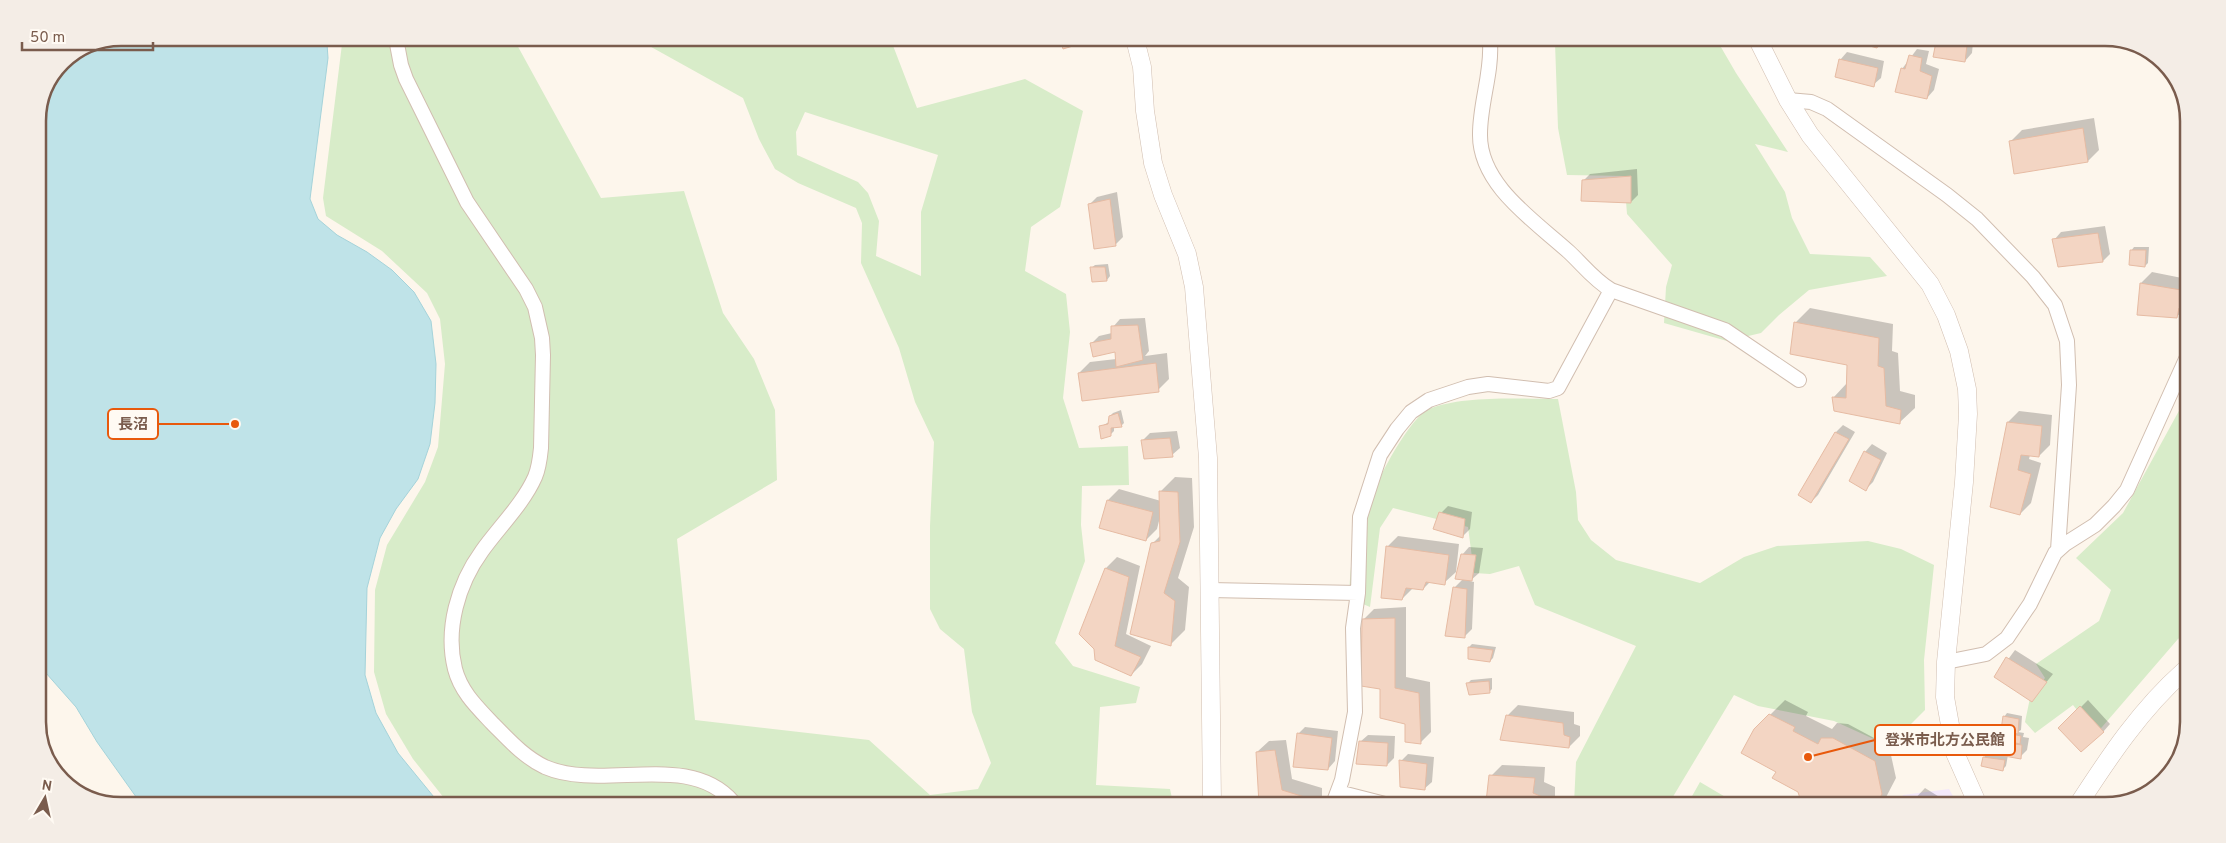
<svg xmlns="http://www.w3.org/2000/svg" width="2226" height="843" viewBox="0 0 2226 843" font-family="Overpass,'Noto Sans JP',sans-serif">
<style>
.education{fill:#f3e8fa}
.green{fill:#d8ecc9;fill-rule:evenodd}
.water{fill:#bfe3e8;stroke:#a5d3da}
.shadow{fill:#0003}
.building{fill:#f3d5c3;stroke:#e6bba3}
.lines{fill:none;stroke-linecap:round;stroke-linejoin:round}
.minor-casing{stroke:#d1beb0;stroke-width:16}
.tertiary-casing{stroke:#d1beb0;stroke-width:19}
.minor{stroke:#fff;stroke-width:14}
.tertiary{stroke:#fff;stroke-width:18}
.rim{fill:none;stroke:#7a5c4d;stroke-width:2.5}
.leader{fill:none;stroke:#e8590c;stroke-width:2}
.callout-dot{fill:#e8590c;stroke:#fffaf3;stroke-width:2}
.callout{fill:#fffaf3;stroke:#e8590c;stroke-width:2}
.callout-label{font-size:15px;text-anchor:middle;font-weight:bold;fill:#7a5c4d}
</style>
<rect width="100%" height="100%" fill="#fdf6ec"/>
<path class="education" d="M1949,789l9,16h-61l6,-10z"/>
<path class="green" d="M1718,42l18,31 52,79 -33,-8 30,48 7,26 18,36 60,3 17,19 -78,14 -30,25 -18,18 -34,8 -63,-18 2,-36 6,-22 -45,-51 -3,-38 -57,-1 -9,-47 -3,-85z
M2130,42h2l40,30 -34,-18z
M516,43l85,155 83,-7 39,122 31,46 21,51 2,70 -100,59 18,181 174,20 61,55 48,-6 13,-26 -19,-51 -8,-63 -24,-20 -10,-20v-83l4,-84 -19,-40 -16,-54 -38,-85 1,-40 -6,-15 -58,-25 -23,-14 -16,-30 -16,-41 -99,-55h248l25,65 108,-29 58,32 -23,96 -29,20 -6,44 41,23 4,38 -7,66 16,50 49,-2 1,39 -47,1 -1,39 4,36 -30,82 18,23 67,21 -4,16 -36,4 -4,78 74,4 3,14 -724,-1 -5,-4 -31,-39 -27,-45 -12,-42 1,-82 12,-45 38,-63 13,-35 7,-83 -5,-45 -13,-26 -45,-42 -56,-35 -3,-18 19,-154zM805,112l133,43 -17,57v64l-45,-20 3,-35 -11,-28 -10,-11 -61,-27 -1,-23z
M2186,398l-1,236 -7,5 -82,95 -23,-29 -38,28 -10,-11 5,-24 15,-20 -9,-14 63,-43 12,-31 -35,-32 47,-45z
M1558,399l18,93 2,28 13,20 25,20 84,23 44,-26 33,-11 91,-5 33,8 33,16 -10,95 1,50 -36,36 -55,-25 -76,-15 -24,-11 -66,110 -94,-1 2,-42 60,-116 -101,-41 -16,-39 -29,8 -16,-1 -6,-46 -75,-19 -13,20 -10,79 -21,-9c1,-21 2,-44 8,-65 7,-27 47,-112 72,-124 33,-14 94,-10 129,-10z
M1700,782l39,23h-52z"/>
<path class="water" d="M89,44h238l1,14 -18,141 8,20 19,16 30,17 25,18 22,22 17,29 5,43 -1,39 -5,41 -12,35 -22,30 -16,29 -13,50 -2,87 11,38 22,40 40,49 -299,-1 -42,-59 -21,-35 -38,-43v-548l24,-54z"/>
<path class="shadow" d="M1938,42h35l-1,11 -7,8z
M1917,49l12,2 -3,13 13,5 -5,21 -7,8 -25,-29z
M1847,52l37,9 -3,17 -8,7 -33,-25z
M2094,118l5,32 -11,11 -77,-20 11,-11z
M1637,169l1,26 -7,7 -48,-21 7,-7z
M1117,192l6,45 -7,7 -20,3 -7,-42 8,-8z
M2105,226l5,28 -7,7 -49,-21 7,-8z
M2134,247h15l-1,16 -3,3 -14,-15z
M1108,264l2,12 -3,4 -16,-12 4,-3z
M2152,272l35,7v29l-11,9 -35,-34z
M1810,308l83,16 -1,27 6,2 2,38 15,4v13l-15,14 -67,-24 14,-15 1,-19 -53,-41z
M1145,318l4,33 -4,5 22,-3 2,26 -11,11 -79,-17 11,-11 26,-3v-8l-24,-8 7,-7 13,-3 1,-6 7,-8z
M1121,410l3,13 -3,3 -7,1v4l-4,4 -10,-8 9,-5 1,-6 3,-3z
M2019,411l33,4 -2,30 -11,11 -9,-1 -1,4 12,4 -10,40 -11,11 -12,-92z
M1843,425l12,7 -37,63 -7,7 25,-70z
M1177,431l3,17 -8,7 -29,-15 7,-7z
M1872,444l15,9 -14,29 -7,7 -16,-8 15,-29z
M1175,477l17,1 2,49 -16,51 11,9 -4,43 -14,14 -19,-100 9,-9 -1,-18 -3,12 -11,11 -38,-40 11,-11 42,12 -1,-9z
M1448,506l24,6 -2,17 -7,7 -22,-23z
M1398,536l61,8 -3,28 -12,11 -14,-1 -7,7 -10,-1 -11,11 -15,-52z
M1469,547l14,1 -4,25 -9,8 4,1 -2,47 -7,7 -11,-48 9,-9 -1,-24z
M1117,557l23,9 -14,68 25,12 -9,18 -11,11 -50,-42 25,-65z
M1406,607v70l24,5 1,50 -11,11 -38,-55 -19,-68 11,-11z
M1472,644l24,3 -3,11 -3,3 -21,-3v-11z
M2015,650l38,24 -21,26 -37,-23z
M1492,678v11l-3,3 -21,-9 3,-3z
M1785,700l23,12 -2,4 26,13 5,-6 11,1 41,22 7,32 -14,27h-79l-4,-14 -21,-20 -23,-41z
M2088,700l22,24 -7,8 -43,-4z
M1518,705l56,7v12l6,2v10l-11,11 -62,-31z
M2007,713l15,3 -1,14 -3,2 6,1 -1,4 6,1 -2,12 -7,7 -12,-2 -2,11 -3,3 -19,-12 6,-5 -10,-12 9,-14 13,3 2,-12z
M1305,727l33,4 -3,30 -7,8 -30,-35z
M1368,735l27,1 -1,22 -7,7 -27,-23z
M1286,740l6,39 30,9v16h-62l-3,-52 12,-11z
M1408,754l26,3 -2,25 -8,7 -23,-28z
M1502,765l43,2 -1,15 11,5v17h-55l-13,-3 4,-25z
M1925,788l24,15 -2,2h-38z"/>
<path class="building" d="M1855,42h25l-3,6z
M1936,42h21l10,3 -2,17 -32,-5z
M1061,43h22l-20,6z
M1909,55l13,3 -2,13 12,5 -5,23 -32,-7 6,-24 4,1z
M1839,59l39,9 -4,19 -39,-10z
M2083,128l5,34 -74,12 -5,-33z
M1631,176v27l-50,-2 1,-21z
M1110,199l6,47 -22,3 -6,-45z
M2098,233l5,29 -45,5 -6,-28z
M2130,250h16l-1,17 -16,-2z
M1090,267h15l2,14 -15,1z
M2140,283l47,8v18l-8,-1 -2,10 -40,-3z
M1794,322l85,16 -1,28 6,2 2,38 15,4 -1,14 -66,-13 -2,-14 14,1 1,-33 -57,-11z
M1138,325l5,35 -27,7 -1,-15 -22,5 -3,-14 21,-4v-13z
M1156,363l3,29 -77,9 -4,-28z
M1118,413l4,14 -11,1v8l-10,3 -2,-13 9,-2 1,-8z
M2007,422l35,4 -3,31 -18,-2 -3,15 13,4 -11,41 -30,-8z
M1835,432l14,7 -38,64 -13,-8z
M1170,438l3,19 -29,2 -3,-19z
M1864,451l17,9 -15,31 -17,-10z
M1159,491l19,1 2,50 -16,51 11,8 -4,45 -41,-12 21,-91 9,-2z
M1107,500l46,12 -7,29 -47,-13z
M1439,512l26,7 -2,19 -30,-9z
M1386,546l63,9 -4,30 -19,-3 -3,8 -17,-2 -4,12 -21,-2z
M1461,554l15,1 -4,26 -17,-2z
M1105,568l24,9 -14,69 26,11 -10,19 -36,-16 -1,-11 -15,-15z
M1453,587l14,2 -2,49 -20,-2z
M1395,618v70l24,5 2,51 -16,-2v-18l-25,-6v-29l-19,-3 1,-67z
M1468,647l25,3 -3,12 -22,-3z
M2006,657l41,25 -15,20 -38,-25z
M1489,681l1,12 -21,2 -3,-12z
M2080,706l24,26 -23,20 -23,-24z
M1769,714l26,13 -2,4 25,13 3,-6h12l42,23 7,33 -6,11h-74l-4,-13 -26,-14 4,-6 -35,-19 13,-24z
M1506,715l57,8 1,12 6,2 -1,11 -69,-8z
M2003,716l16,3 -1,15 -17,-4z
M1984,728l37,8 -1,8 -38,-9z
M1297,733l35,5 -4,32 -35,-3z
M1979,739l43,6 -1,14 -45,-8z
M1359,741l29,2 -1,23 -31,-2z
M1275,750l7,40 29,9v5h-52l-3,-52z
M1983,757l22,3 -2,11 -22,-5z
M1399,760l28,4 -2,26 -25,-3z
M1489,775l46,3 -2,15 12,5v6h-50l-9,-2z"/>
<g class="lines">
<g class="minor-casing">
<path id="minor" d="M397,44l4,21 5,14 61,123 59,87 9,18 7,31 1,17 -2,93c-1,10 -2,20 -6,29 -12,27 -36,50 -53,74 -24,33 -37,78 -27,118 6,23 22,38 38,55 16,16 31,33 52,43 58,25 143,-17 188,35
M1788,100l23,2 16,7 120,86 30,24 56,58 22,28 12,36 2,44 -11,165
M1611,290l114,40 74,50
M1210,590l148,3
M1946,662l40,-8 21,-16 23,-34 25,-51 10,-9 30,-19 19,-19 13,-16 60,-133
M1338,792l47,12
M1333,804l9,-24 13,-68 -2,-84 5,-35 2,-76 20,-62 17,-26 14,-17 18,-12 39,-13 20,-3 61,7 9,-3 53,-98c-17,-10 -28,-25 -42,-38 -34,-31 -90,-67 -89,-118 0,-31 12,-61 10,-91"/>
</g>
<g class="tertiary-casing">
<path id="tertiary" d="M1759,42l29,58 22,35 120,149 16,31 13,36 8,38 1,25 -4,68 -18,180 -1,35 10,56 23,52
M1136,43l6,24 3,44 8,52 10,32 24,59 7,33 14,171 4,345
M2078,805c31,-48 63,-96 106,-134"/>
</g>
<use href="#minor" class="minor"/>
<use href="#tertiary" class="tertiary"/>
</g>
<path d="M0 0H2226V843H0ZM121 46H2105A75 75 0 0 1 2180 121V722A75 75 0 0 1 2105 797H121A75 75 0 0 1 46 722V121A75 75 0 0 1 121 46Z" fill="#f4ede6" fill-rule="evenodd"/>
<path class="rim" d="M121 46H2105A75 75 0 0 1 2180 121V722A75 75 0 0 1 2105 797H121A75 75 0 0 1 46 722V121A75 75 0 0 1 121 46Z"/>
<path class="leader" d="M235 424L158 424M1808 757L1875 740"/>
<g class="callout-dot">
<circle cx="235" cy="424" r="5"/>
<circle cx="1808" cy="757" r="5"/>
</g>
<g class="callout">
<rect x="108" y="409" width="50" height="30" rx="5"/>
<rect x="1875" y="725" width="140" height="30" rx="5"/>
</g>
<g class="callout-label">
<text x="133" y="429">長沼</text>
<text x="1945" y="745">登米市北方公民館</text>
</g>
<g transform="translate(45 798) rotate(9)" stroke="#fffaf3" stroke-width="4" paint-order="stroke">
<path d="M0-4L9 19L0 12L-9 19Z" fill="#7a5c4d"/>
<text y="-8" font-size="14" font-weight="bold" text-anchor="middle" fill="#7a5c4d">N</text>
</g>
<path d="M22 42v8h131v-8" fill="none" stroke="#7a5c4d" stroke-width="2.5"/>
<text x="30" y="42" font-size="15" fill="#7a5c4d" stroke="#fffaf3" stroke-width="4" paint-order="stroke">50 m</text>
</svg>
